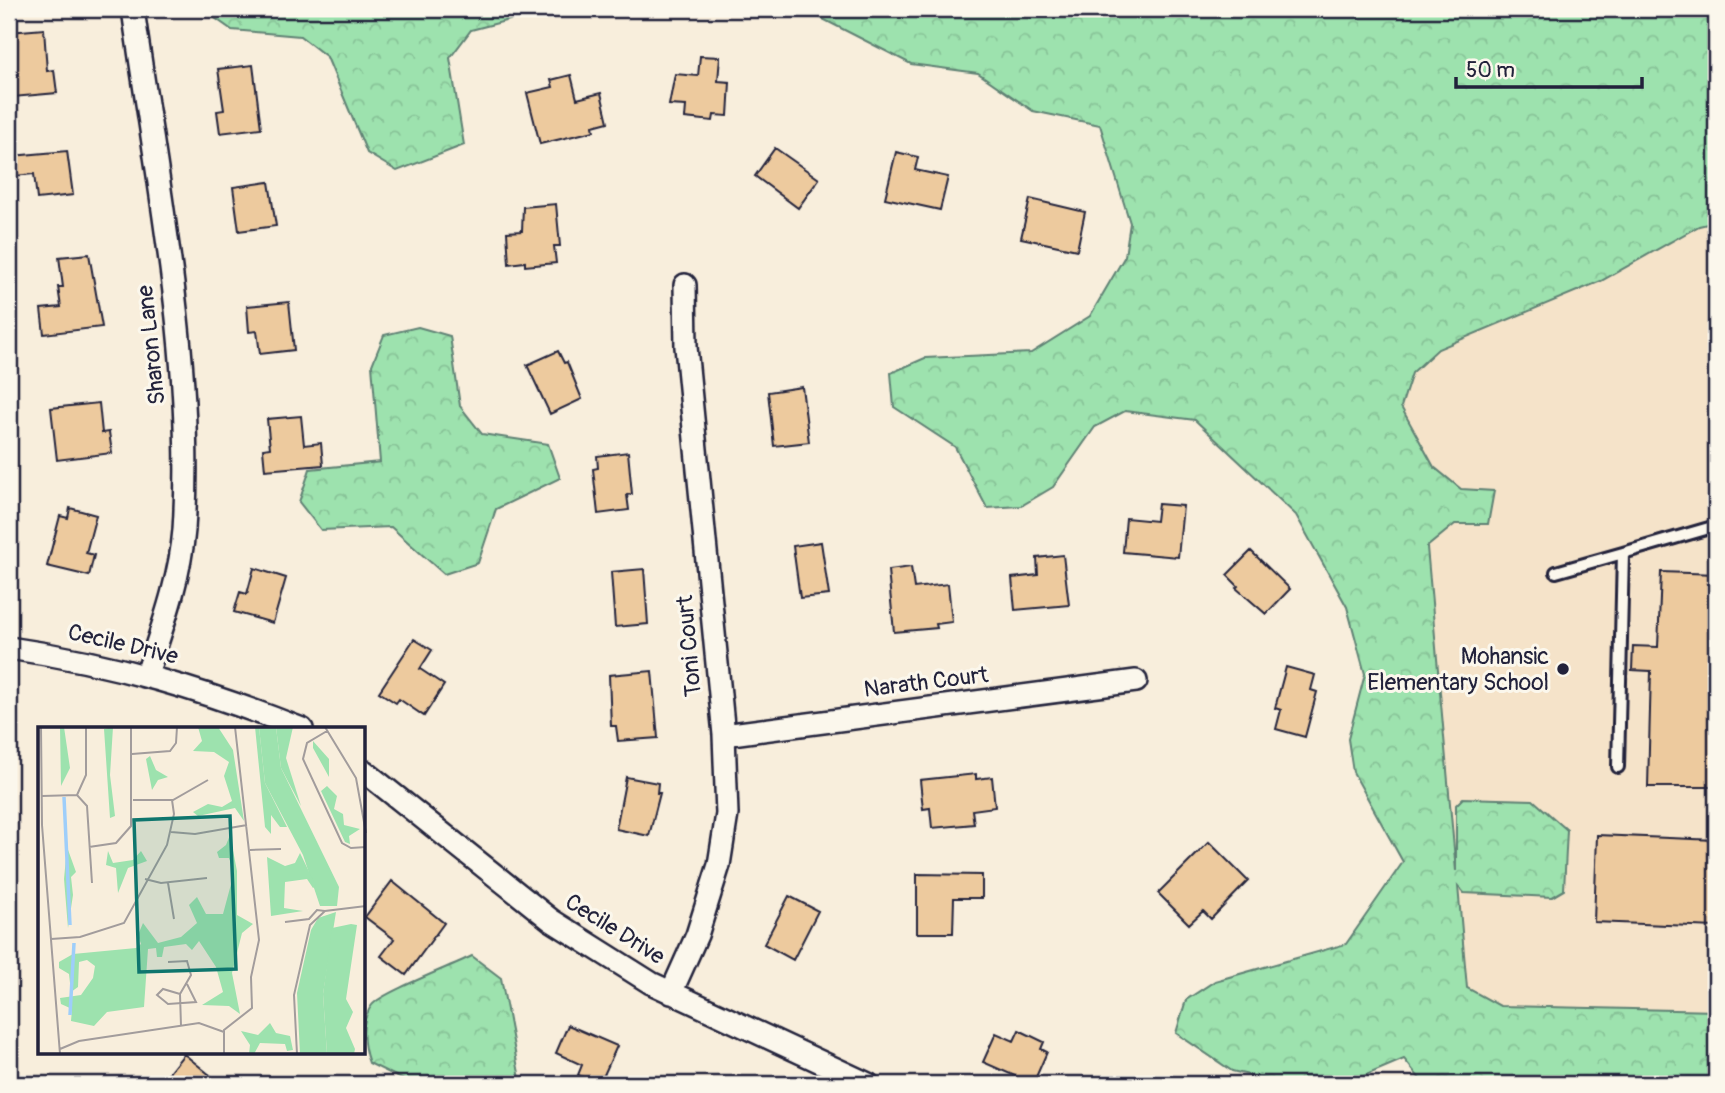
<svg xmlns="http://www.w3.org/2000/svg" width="1725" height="1093" viewBox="0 0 1725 1093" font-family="Pangolin,sans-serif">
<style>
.built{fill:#f5e3c9}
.forest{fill:url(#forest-crowns);stroke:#608274;stroke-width:2}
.building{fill:#edca9e;stroke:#22223b;stroke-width:2}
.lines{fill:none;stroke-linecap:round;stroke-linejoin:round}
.service-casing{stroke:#22223b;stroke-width:16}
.minor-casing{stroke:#22223b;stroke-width:26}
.service{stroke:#fbf7ec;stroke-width:10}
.minor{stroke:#fbf7ec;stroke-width:21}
.poi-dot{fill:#22223b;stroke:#fbf7ec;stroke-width:2.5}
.labels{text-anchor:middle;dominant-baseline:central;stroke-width:6;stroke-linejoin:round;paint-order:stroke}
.street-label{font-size:23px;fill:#22223b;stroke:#fbf7ec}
.poi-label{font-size:23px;fill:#22223b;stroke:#fbf7ec;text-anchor:end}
.inset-river{fill:none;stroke:#9ecefa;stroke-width:3.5}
.inset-road{fill:none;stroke:#a29c9c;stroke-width:2}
.view{fill:#0f766e;fill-opacity:0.15;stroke:#0f766e;stroke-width:3.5}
.inset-edge{fill:none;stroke:#22223b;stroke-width:3.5}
</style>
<defs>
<pattern id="forest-crowns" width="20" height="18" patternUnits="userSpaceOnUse" patternTransform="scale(1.75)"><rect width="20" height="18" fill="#9de2ae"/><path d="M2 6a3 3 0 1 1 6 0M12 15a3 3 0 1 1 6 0" fill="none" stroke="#87c297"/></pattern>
</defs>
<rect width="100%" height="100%" fill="#f8eedc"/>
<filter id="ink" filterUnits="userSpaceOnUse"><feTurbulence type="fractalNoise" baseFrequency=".0143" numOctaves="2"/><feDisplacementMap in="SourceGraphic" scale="14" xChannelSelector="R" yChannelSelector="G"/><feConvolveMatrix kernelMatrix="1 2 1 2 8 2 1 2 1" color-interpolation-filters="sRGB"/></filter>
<g filter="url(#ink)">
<path class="built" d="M1716,186v837l-270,-9 -74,-690z"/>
<path class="forest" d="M207,9h345l-81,21 -21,28 14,87 -67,26 -30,-18 -40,-96 -27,-21 -68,-6 -27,-19z
M774,9h942v213l-17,4 -98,55 -163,68 -26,24 -11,34 33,60 27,22 33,2 -6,33h-33l-28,23 29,324v-66l7,-7 70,2 34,30 -3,60 -12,7 -88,-4 -6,-7 9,102 33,18 216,5v73h-292l-20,-25 -59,25h-59l-54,-13 -56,-38 10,-33 29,-19 131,-37 57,-82 -50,-90 -5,-33 17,-65 -18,-67 -51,-92 -101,-95 -70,-9 -30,16 -42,60 -32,19 -34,2 -32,-61 -61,-40 -3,-34 34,-15 106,-5 59,-37 35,-60 5,-33 -30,-98 -67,-14 -55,-38 -67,-9 -92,-47z
M418,327l32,9 10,70 22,28 66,10 12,34 -64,31 -18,54 -34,11 -53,-47 -70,3 -22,-28 11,-33 70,-7 -8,-97 12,-30z
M472,956l29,22 20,106h-109l-43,-21c-7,-19 -9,-42 3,-58 9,-12 82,-40 100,-49z"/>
<path class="building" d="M44,29l3,42 7,-1 3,23 -44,4 -4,-65z
M700,56l20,1 -2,24 12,1 -2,34 -14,-1 -1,6 -28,-3 1,-12 -17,-1 6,-31 23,2z
M253,65l8,63 -41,5 -3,-22 7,-1 -6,-41z
M571,75l6,24 24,-6 7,29 -15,4 1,5 -54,13 -13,-51 26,-6 -2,-7z
M775,148l44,31 -21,29 -43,-32z
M67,151l6,44 -36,4 -3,-25 -20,2 -2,-20z
M896,152l22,5 -3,13 33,7 -8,33 -55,-12z
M269,182l7,44 -37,5 -6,-44z
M1030,199l55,13 -8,38 -56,-12z
M556,204l4,42h-6l2,17 -31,3v-4l-16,2 -2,-32 15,-1 1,-24z
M89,254l13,73 -58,7 -3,-25 20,-2 -3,-20h5l-4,-30z
M289,302l5,48 -34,4 -3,-23 -8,1 -2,-26z
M558,351l6,12 3,-1 15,37 -32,15 -23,-49z
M802,387l7,55 -35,4 -6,-54z
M99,403l3,30 7,-1 3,21 -55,7 -6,-52z
M301,416l3,29 17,-2 2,22 -58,5 -2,-21 7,-1 -3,-29z
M628,452l4,42 -5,1 2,15 -31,4 -5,-45 5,-1 -1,-12z
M1158,504l25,2 -5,51 -55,-5 3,-34 30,3z
M70,508l26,7 -10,38 8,2 -5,21 -42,-10 13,-50 8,2z
M821,542l8,53 -29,3 -7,-52z
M1251,551l39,38 -24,25 -30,-26 2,-2 -11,-11z
M1063,555l6,50 -54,5 -3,-32 26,-3 -1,-17z
M911,567l3,21 34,-4 4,38 -16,2 1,4 -43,4 -6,-62z
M254,568l32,10 -13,45 -39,-11 6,-20 7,2z
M644,569l4,55 -33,3 -4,-55z
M1661,572l55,2v213h-68l3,-116 -19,-1 1,-24 25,1z
M414,639l18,11 -12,19 24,16 -20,31 -25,-17 -3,4 -17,-11z
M1286,667l29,8 -4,15 6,2 -12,45 -29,-8 5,-19 -6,-2z
M652,671l6,67 -40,3 -2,-15h-5l-2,-51z
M976,774v5l16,-2 3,30 -23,3 2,14 -42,4 -2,-20 -7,1 -3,-29z
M626,777l32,6 -1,10h3l-11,43 -33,-7z
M1597,835l119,5v87l-122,-5z
M1209,842l39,39 -37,38 -8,-8 -14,13 -31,-31z
M917,874l65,1v23h-28l-1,35h-36z
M392,881l52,42 -38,52 -25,-19 13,-17 -29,-22z
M789,896l29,15 -25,49 -29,-16z
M568,1025l49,21 -17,38 -22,-9 4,-10 -26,-12z
M1019,1030l25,12 -3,7 6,3 -14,32 -50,-22 13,-29 18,8z
M184,1054l37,30h-61z"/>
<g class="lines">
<g class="service-casing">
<path id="service" d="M1556,572l67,-19
M1618,767l5,-214 93,-27"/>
</g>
<g class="minor-casing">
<path id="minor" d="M133,9c23,168 62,352 51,521 -4,49 -22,98 -37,144
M9,648c105,15 194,42 293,81
M724,735l412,-54
M364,771l187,149 100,63 217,101
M671,993l26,-58 22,-70 8,-51 -3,-79 -38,-388 -1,-62"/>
</g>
<use href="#service" class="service"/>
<use href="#minor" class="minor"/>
</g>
</g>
<circle class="poi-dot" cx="1563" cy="669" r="7"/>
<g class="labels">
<g class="street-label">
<text transform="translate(151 345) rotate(-96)">Sharon Lane</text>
<text transform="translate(123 644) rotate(13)">Cecile Drive</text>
<text transform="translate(689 646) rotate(-95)">Toni Court</text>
<text transform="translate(926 682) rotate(-7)">Narath Court</text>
<text transform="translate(615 929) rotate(32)">Cecile Drive</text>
</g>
<g class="poi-label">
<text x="1549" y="656">Mohansic<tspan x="1549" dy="26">Elementary School</tspan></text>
</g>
</g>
<g transform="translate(38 727)">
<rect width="327" height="327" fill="#f8eedc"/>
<path d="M221,0h17l5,41 58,119 -2,19h-17l-17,-51 -38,-72zM298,185l-13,82 4,60h-27l-3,-61 14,-63 7,-12z" fill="#9de2ae"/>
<path d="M22,0h4l6,41 -9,18zM75,0l-3,48 5,41 -5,2 -6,-89zM160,0h20l15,23 11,71 -9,-13 -37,8 -5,-4 15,-8 14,3 10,-6 -8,-25 5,-14 -15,-10 -21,-1 9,-10zM217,0h4l6,56 22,44h-7l-9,-12v19l-6,-7zM238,0h17l-7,31 15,48 -20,-38zM275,14l16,18v18l-16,-29zM112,29l6,14 12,7 -10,3 -6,10 -6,-31zM289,59l10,10 -3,13 9,5 1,11 16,4 -11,7 1,8 -5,-2 -24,-51zM192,108l7,36v44l16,9 -11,9 -10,40 8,41 -11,-8 -27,-1 21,-13 -7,-25 -17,-26 -7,9 -6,-6 -22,3 -2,10h-5l-1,-9 -8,1 -4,58 -37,5 -13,14 -23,-5 1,-12 -11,-5 -1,-6 21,-3 12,-17 2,-12 -8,-6 -8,2 -1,25 -7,5 -2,-18 -10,-6v-6l14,-8 63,-6 5,-4 -3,-9 5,-12 15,20 23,-6 16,-14 -8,-18 8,-8 9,17h17l11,-41 -5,-15h-10l-2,-6 9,-7zM29,120l9,25 -5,5 2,18 -5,33 -4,-49zM70,124l5,12 20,-3 8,-9 6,10 -19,7 -10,25 -2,-25 -10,-3zM262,126l16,33 -3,2 -6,-9 -22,3 -1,26 19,3 -32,5 -4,-59 18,9 10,-3zM313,197l6,1 -11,74 7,13 -7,16 9,21 -1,5h-27l-4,-60 9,-66zM232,296l6,10 14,3 3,14 -6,1 -2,-7 -25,-1 -6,11h-5l1,-9 -9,-14 17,4z" fill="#9de2ae"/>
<path class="inset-river" d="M26,70l6,128M32,288l4,-72"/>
<path class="inset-road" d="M3,0l1,98 18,229M287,0l31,51 10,55M289,4l-20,12 -4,16 39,84 9,5 15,-1M94,27l38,-3 6,-8 1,-16M39,68l9,-20v-48M4,69l35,-1 10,11 5,77M95,73h40l35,-20M133,105l24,2 52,-9M51,120l27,-4 15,-17v-99M212,123l31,-1M107,152l16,4 46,-5M130,156l6,36M247,195l24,-3 8,-9 8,1M13,212l29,-2 44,-14 43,-78 7,-31 -2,-14M130,235l19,-1 4,14 -11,19 1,32M142,267l-17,-5 -6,6 11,9 28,-2 -9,-18M22,322l19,-8 120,-18 25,9M186,327v-24l28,-22 -1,-31 8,-37 -24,-213M259,327l-3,-59 16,-70 15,-14 41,-5"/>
<path class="view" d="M192,89l6,153 -97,3 -5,-152z"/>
<rect width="327" height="327" class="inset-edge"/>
</g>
<rect width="1725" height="1093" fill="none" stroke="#fbf7ec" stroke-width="35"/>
<rect x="18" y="18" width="1690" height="1058" fill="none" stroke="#22223b" stroke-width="2.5" filter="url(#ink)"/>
<path d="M1456 77v10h186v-10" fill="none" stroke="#22223b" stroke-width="3.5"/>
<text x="1466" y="77" font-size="21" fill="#22223b" stroke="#fbf7ec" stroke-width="5" paint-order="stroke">50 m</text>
</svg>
